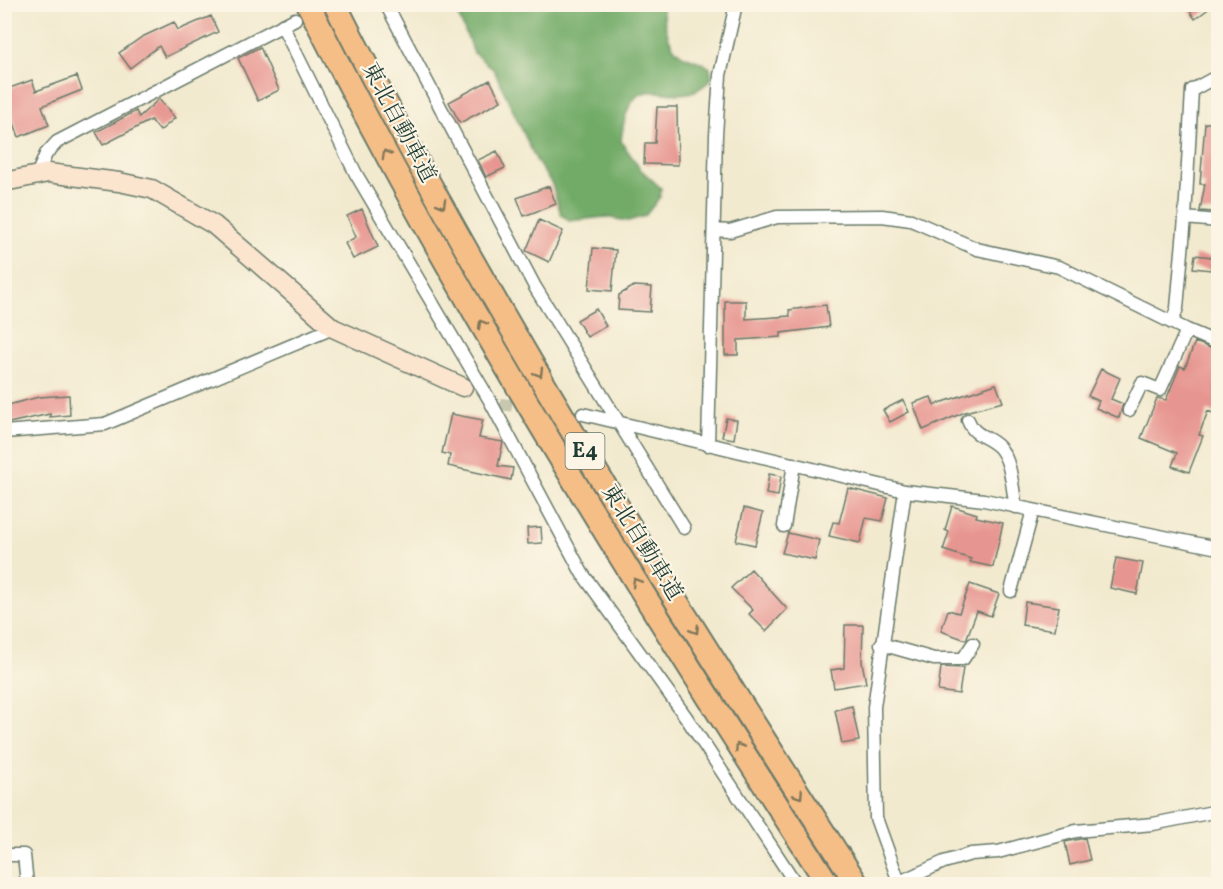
<svg xmlns="http://www.w3.org/2000/svg" width="1223" height="889" viewBox="0 0 1223 889" font-family="Vollkorn,'Noto Serif JP',serif">
<style>
.forest{fill:#72ab68;stroke:#48744e;stroke-width:1.5}
.building{fill:#e79590}
.lines{fill:none;stroke-linecap:round;stroke-linejoin:round}
.street-tunnel{stroke:#c8c7b0;stroke-width:12;stroke-dasharray:12 6;stroke-linecap:butt}
.street-casing{stroke:#697a6a;stroke-width:15}
.secondary-casing{stroke:#697a6a;stroke-width:21}
.highway-casing{stroke:#697a6a;stroke-width:26}
.street{stroke:#fff;stroke-width:12}
.secondary{stroke:#fbe5cf;stroke-width:18}
.highway{stroke:#f6be87;stroke-width:22}
.oneway{stroke:#807759}
.labels{text-anchor:middle;dominant-baseline:central;stroke-width:4.5;stroke-linejoin:round;paint-order:stroke}
.shield{fill:#fcf5e5;stroke:#617469;stroke-width:1.5}
.shield-label{font-size:21px;font-weight:bold;fill:#1f3d34}
.street-label{font-size:22px;fill:#1f3d34;stroke:#fcf5e5}
</style>
<rect width="100%" height="100%" fill="#fcf5e5"/>
<filter id="ink" filterUnits="userSpaceOnUse"><feTurbulence type="fractalNoise" baseFrequency=".0167" numOctaves="2"/><feDisplacementMap in="SourceGraphic" scale="12" xChannelSelector="R" yChannelSelector="G"/><feConvolveMatrix kernelMatrix="1 2 1 2 8 2 1 2 1" color-interpolation-filters="sRGB"/></filter>
<filter id="wash" filterUnits="userSpaceOnUse"><feTurbulence type="fractalNoise" baseFrequency=".008" numOctaves="4" result="noise"/><feDisplacementMap in="SourceGraphic" scale="24" xChannelSelector="R" yChannelSelector="G"/><feGaussianBlur stdDeviation="1.35" result="paint"/><feColorMatrix in="noise" values="0 0 0 0 0 0 0 0 0 0 0 0 0 0 0 0 0 1.4 0 .05"/><feComposite in="paint" operator="in"/></filter>
<g filter="url(#wash)">
<rect width="100%" height="100%" fill="#f2eacf"/>
<path class="forest" d="M454,5h207c5,17 4,41 23,51 10,4 18,5 26,12l2,10c-38,44 -81,-28 -91,63l19,28 21,19 -1,9 -15,19 -17,5 -23,-4 -36,4 -8,-7 -9,-30 -15,-22 -43,-92 -20,-17z"/>
<g id="blocks">
<path class="building" d="M1185,4h30l-20,15z
M211,16l7,16 -53,25 -6,-11 -29,22 -11,-15 23,-16 32,-15 4,8z
M260,47l19,43 -21,11 -20,-43z
M77,76l5,14 -40,16 7,19 -30,12 -9,-25 -6,1v-23l28,-10 4,11z
M490,80l11,21 -41,22 -11,-21z
M159,99l16,19 -15,13 -9,-11 -48,25 -7,-13 40,-21 3,6z
M657,107h20l1,58 -34,-1 1,-21h10z
M1205,123h13l-4,89 -14,-1 5,-27h-5z
M497,151l8,17 -19,9 -8,-17z
M549,186l7,18 -32,12 -7,-18z
M362,209l16,38 -25,12 -8,-16 11,-6 -9,-21z
M539,220l24,11 -14,31 -23,-11z
M593,248l23,2 -4,41 -23,-2z
M1195,255l17,2 -1,13 -18,-2z
M634,286l18,1 -2,25 -32,-2 1,-15z
M725,301h21v18l44,-3 -1,-6 37,-5 3,22 -48,6v4l-43,3v15h-13z
M596,309l10,17 -19,11 -10,-17z
M1195,342l23,9v64l-10,-4 -9,24 4,1 -14,36 -17,-6 5,-13 -36,-15 16,-40 9,2 14,-34 5,2z
M1101,369l19,9 -9,21 12,5 -4,14 -23,-10 3,-7 -11,-5z
M996,384l7,18 -38,10 -42,18 -10,-27 18,-6 3,8z
M69,395l1,20 -20,2v-3l-46,10v-18l35,-9z
M903,400l6,12 -19,10 -7,-12z
M451,414l32,6 -4,18 24,4 -5,24 15,2 -2,12 -63,-14 2,-11 -8,-2z
M726,418l11,2 -3,19 -12,-2z
M769,474l12,2 -3,20 -12,-2z
M848,488l40,10 -6,23 -16,-3 -6,25 -31,-7 4,-14 6,1z
M952,506l25,8 -1,3 27,6 -10,44 -23,-5 1,-3 -28,-9 6,-18 -4,-2z
M744,508l19,5 -8,32 -19,-4z
M541,527l1,16 -14,1 -1,-16z
M788,533l31,7 -4,20 -33,-7z
M1116,558l27,5 -6,31 -27,-6z
M751,569l36,40 -21,22 -17,-17 4,-4 -22,-22z
M970,584l29,10 -8,22 -14,-5 -11,29 -25,-9 7,-21 11,3z
M1025,602l34,5 -4,23 -33,-5z
M845,625h18l-1,37 4,21 -32,5 -3,-18 13,-2z
M941,667l22,1 -4,26 -21,-3z
M852,706l7,35 -17,3 -7,-34z
M1085,838l5,22 -20,5 -5,-23z"/>
</g>
</g>
<g filter="url(#ink)">
<use href="#blocks" fill-opacity="0" stroke="#697a6a" stroke-width="1.5"/>
<g class="lines">
<path class="street-tunnel" d="M500,404l31,4"/>
<g class="street-casing">
<path id="street" d="M386,4l149,283 149,241
M282,25l74,149 133,225 93,174 104,144 110,167
M37,175l9,-21 11,-12 238,-123
M1185,218l33,3
M714,230l16,1 47,-14 105,-1 29,4 66,29 82,18 128,63 31,13
M1172,323l5,-15 8,-90 7,-128 26,-14
M1129,410l13,-27 18,7 27,-60
M583,414l322,77 79,9 234,48
M968,420c6,17 19,15 31,27 13,14 13,42 17,60
M4,432l101,-8 228,-96
M708,445l8,-310 4,-60 16,-71
M784,526l10,-62
M1011,591l22,-81
M881,644l53,15h29l10,-15
M4,855h20l3,29
M899,882l-23,-64 -2,-111 31,-216
M895,884l49,-22 27,-8 27,-2 78,-21 77,-7 65,-13"/>
</g>
<g class="secondary-casing">
<path id="secondary" d="M4,182l44,-9 71,9 33,7 62,36 119,103 130,59"/>
</g>
<g class="highway-casing">
<path id="highway" d="M308,4c153,305 335,594 520,880
M335,4c153,305 337,594 522,880"/>
</g>
<use href="#street" class="street"/>
<use href="#secondary" class="secondary"/>
<use href="#highway" class="highway"/>
</g>
<defs><path id="oneway-chevron" d="M-2-3.5L2.5 0L-2 3.5" fill="none" stroke-width="1.6" stroke-linecap="round" stroke-linejoin="round" transform="scale(1.5)"/></defs>
<g class="oneway">
<use href="#oneway-chevron" transform="translate(386 154) rotate(-119)"/>
<use href="#oneway-chevron" transform="translate(442 204) rotate(61)"/>
<use href="#oneway-chevron" transform="translate(482 324) rotate(-120)"/>
<use href="#oneway-chevron" transform="translate(539 373) rotate(59)"/>
<use href="#oneway-chevron" transform="translate(636 582) rotate(-121)"/>
<use href="#oneway-chevron" transform="translate(695 630) rotate(58)"/>
<use href="#oneway-chevron" transform="translate(739 747) rotate(-123)"/>
<use href="#oneway-chevron" transform="translate(799 795) rotate(57)"/>
</g>
</g>
<g class="labels">
<rect class="shield" x="565.5" y="433" width="39" height="36" rx="4.5"/>
<g class="shield-label">
<text x="585" y="451">E4</text>
</g>
<g class="street-label">
<text transform="translate(398 123) rotate(62)">東北自動車道</text>
<text transform="translate(641 543) rotate(58)">東北自動車道</text>
</g>
</g>
<rect width="1223" height="889" fill="none" stroke="#fcf5e5" stroke-width="24"/>
</svg>
